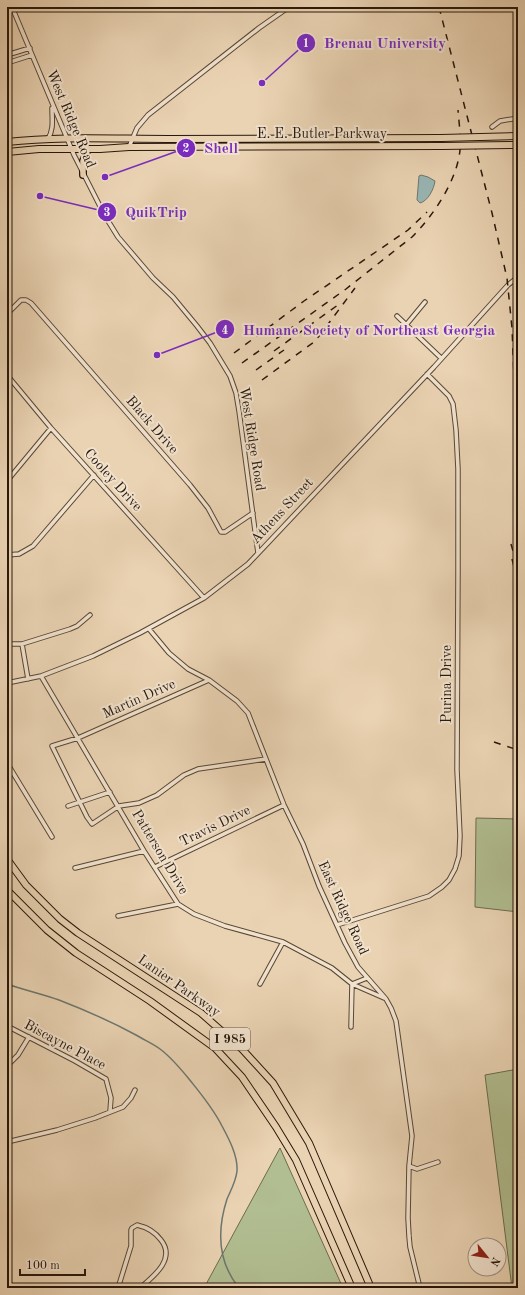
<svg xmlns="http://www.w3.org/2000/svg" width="525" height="1295" viewBox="0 0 525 1295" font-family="'Old Standard TT',serif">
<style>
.green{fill:#b1be91;stroke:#6c6b4e}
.water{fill:#99b6b4;stroke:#6c7770}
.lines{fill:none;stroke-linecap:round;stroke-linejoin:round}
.stream{stroke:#6c7770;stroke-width:1.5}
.street-casing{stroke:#584735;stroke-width:5.5}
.primary-casing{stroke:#28180b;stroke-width:8}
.highway-casing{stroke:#28180b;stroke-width:8}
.street{stroke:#f1e2ce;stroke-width:3.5}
.primary{stroke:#ead3b3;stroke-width:5.5}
.highway{stroke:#ead3b3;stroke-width:6}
.rail{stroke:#28180b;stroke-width:1.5;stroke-dasharray:7 7;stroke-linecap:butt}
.highway-bridge-casing{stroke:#28180b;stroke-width:8;stroke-linecap:butt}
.highway-bridge{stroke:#ead3b3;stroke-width:6}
.labels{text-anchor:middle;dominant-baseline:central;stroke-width:4;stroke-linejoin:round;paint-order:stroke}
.shield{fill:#f1e2ce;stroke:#645546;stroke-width:1}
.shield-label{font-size:13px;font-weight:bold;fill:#28180b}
.street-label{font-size:14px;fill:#28180b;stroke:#f1e2ce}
.leader{fill:none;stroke:#7b2cbf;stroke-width:1.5}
.callout-dot{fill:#7b2cbf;stroke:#f1e2ce;stroke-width:1.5}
.mark-label{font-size:12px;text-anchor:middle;font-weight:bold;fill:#fff}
.callout-label{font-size:15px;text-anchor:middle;font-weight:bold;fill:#7b2cbf;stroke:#f1e2ce;stroke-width:4;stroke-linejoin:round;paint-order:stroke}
</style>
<rect width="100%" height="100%" fill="#ead3b3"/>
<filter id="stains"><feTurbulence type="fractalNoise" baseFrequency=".005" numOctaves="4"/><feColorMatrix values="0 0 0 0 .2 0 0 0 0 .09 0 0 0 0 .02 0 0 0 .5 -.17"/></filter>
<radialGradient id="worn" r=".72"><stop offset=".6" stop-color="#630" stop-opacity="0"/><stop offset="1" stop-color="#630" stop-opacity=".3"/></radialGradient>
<path class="green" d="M476,818l42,1v93l-43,-5z
M518,1069v219h-6l-27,-213z
M280,1148l63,140h-139z"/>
<path class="water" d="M421,175l7,2 7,4c-1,8 -7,20 -15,22l-3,-3 2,-24z"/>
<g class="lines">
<path class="stream" d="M7,984c17,6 35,10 52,16 26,10 53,22 77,35 8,5 16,8 24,14 11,8 20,19 29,30 12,15 24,29 33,47 7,13 16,30 15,45 -1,10 -6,19 -10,28 -10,31 -9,63 12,89"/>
<g class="street-casing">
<path id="street" d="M12,7l62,148 31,61 13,21 35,41 20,19 24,29 13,17 20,33 6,17 3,18 19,142
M7,55l23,-7
M7,63l25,-8
M492,127l8,-6 18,-3
M48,139c6,-10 4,-19 4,-31
M129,147l8,-19 11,-13 111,-87 30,-21
M7,314l14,-14h5l5,3 159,182 18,23 13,24h4l28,-19
M397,316l44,42
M406,325l19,-23
M7,375l44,53 153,170
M7,481l44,-53
M7,555l12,-1 14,-8 61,-71
M149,629l20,24 19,16 21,11 28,21 11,12 36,92 19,39 16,42 26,57 13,24 28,32 5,9 5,13 16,115 -3,30 -1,52 1,18 1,11 10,41
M7,644h15l48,-15 7,-3 13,-11
M22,644l6,35
M41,676l103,175 34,53 16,10 31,12 58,16 49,26 20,16 32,14
M209,680l-131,58 -26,8 35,71 5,7 27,-18 20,-3 18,-8 27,-20 14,-6 68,-10
M7,683l34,-7 52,-20 47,-23 64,-35 44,-34 186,-197 74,-82 10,-8
M7,763l45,74
M68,806l42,-14
M155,867l129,-62
M75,868l69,-17
M118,916l60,-12
M337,925l92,-29 13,-9 7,-7 6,-11 4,-13 1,-20 -3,-66 1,-198v-103l-2,-39 -3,-26 -4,-8 -22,-22
M260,984l23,-42
M7,1026l68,35 31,18 5,19 -1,13
M351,1027l1,-43 15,-6
M7,1066l11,-11 11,-18
M7,1142l50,-12 38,-12 28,-11 8,-9 4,-8
M409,1166l8,3 21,-7
M118,1288l13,-42v-16l1,-2 5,-3c9,2 18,7 24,15 15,19 -7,36 -21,48"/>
</g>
<g class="primary-casing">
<path id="primary" d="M83,175v-14l5,-12"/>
</g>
<g class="highway-casing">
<path id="highway" d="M7,142c53,-6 107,-3 161,-3 91,0 182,-1 273,-1
M7,152l32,-3h61l29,-2 313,-1
M7,859l19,26 34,34 18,14 123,80 41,36 31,34 36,60 62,145
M7,890l40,40 29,23 74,48 65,47 27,29 34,50 20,33 56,128"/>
</g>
<use href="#street" class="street"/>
<use href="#primary" class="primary"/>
<use href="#highway" class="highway"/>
<path class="rail" d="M439,7l53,206 15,65 5,50 6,146
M274,351l68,-49
M234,353l70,-52 104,-71 19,-18
M242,363l104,-74 66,-52c21,-21 45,-56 48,-87 1,-14 -1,-27 -2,-40
M256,370l28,-20
M262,380l52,-38 6,-7 35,-47
M511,544l6,21
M512,559l6,24
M494,742l24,8"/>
<g class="highway-bridge-casing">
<path id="highway-bridge" d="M441,138l75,-2
M442,146l75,-1"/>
</g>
<use href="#highway-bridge" class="highway-bridge"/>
</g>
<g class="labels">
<rect class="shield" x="210" y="1028" width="40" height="22" rx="3"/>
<g class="shield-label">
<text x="230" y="1039">I 985</text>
</g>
<g class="street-label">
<text transform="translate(71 119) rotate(67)">West Ridge Road</text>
<text x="322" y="134">E. E. Butler Parkway</text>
<text transform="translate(152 425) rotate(49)">Black Drive</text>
<text transform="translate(252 439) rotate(81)">West Ridge Road</text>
<text transform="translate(113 480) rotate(48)">Cooley Drive</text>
<text transform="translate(282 511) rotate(-47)">Athens Street</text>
<text transform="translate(447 684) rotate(-90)">Purina Drive</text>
<text transform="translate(139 699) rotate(-24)">Martin Drive</text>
<text transform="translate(215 826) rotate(-26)">Travis Drive</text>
<text transform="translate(160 852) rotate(59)">Patterson Drive</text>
<text transform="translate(343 908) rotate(65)">East Ridge Road</text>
<text transform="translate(179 986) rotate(35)">Lanier Parkway</text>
<text transform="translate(65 1045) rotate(28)">Biscayne Place</text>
</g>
</g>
<path class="leader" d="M262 83L306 43M105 177L186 148M40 196L107 212M157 355L225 329"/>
<g class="callout-dot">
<circle cx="262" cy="83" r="4"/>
<circle cx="105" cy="177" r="4"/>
<circle cx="40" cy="196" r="4"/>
<circle cx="157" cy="355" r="4"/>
<circle cx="306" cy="43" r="10"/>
<circle cx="186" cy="148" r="10"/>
<circle cx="107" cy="212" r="10"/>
<circle cx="225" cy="329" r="10"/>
</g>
<g class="mark-label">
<text x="306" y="47">1</text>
<text x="186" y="152">2</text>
<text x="107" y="216">3</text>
<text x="225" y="334">4</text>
</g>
<g class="callout-label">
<text x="385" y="48">Brenau University</text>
<text x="221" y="153">Shell</text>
<text x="156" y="217">QuikTrip</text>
<text x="369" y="335">Humane Society of Northeast Georgia</text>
</g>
<rect width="525" height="1295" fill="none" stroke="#ead3b3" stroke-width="24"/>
<rect x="8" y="8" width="509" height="1279" fill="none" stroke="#28180b" stroke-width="2"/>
<rect x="12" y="12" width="501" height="1271" fill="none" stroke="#28180b"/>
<g transform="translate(487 1257) rotate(120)"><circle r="19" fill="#f1e2ce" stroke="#a19180"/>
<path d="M0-3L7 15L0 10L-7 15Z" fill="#8f2418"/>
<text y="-6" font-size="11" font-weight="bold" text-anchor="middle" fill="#28180b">N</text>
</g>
<path d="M20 1269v6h65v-6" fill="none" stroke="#28180b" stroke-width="2"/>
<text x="26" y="1269" font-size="12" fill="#28180b" stroke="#f1e2ce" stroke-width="3" paint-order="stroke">100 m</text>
<rect width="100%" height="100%" filter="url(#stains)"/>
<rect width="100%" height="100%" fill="url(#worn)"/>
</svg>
